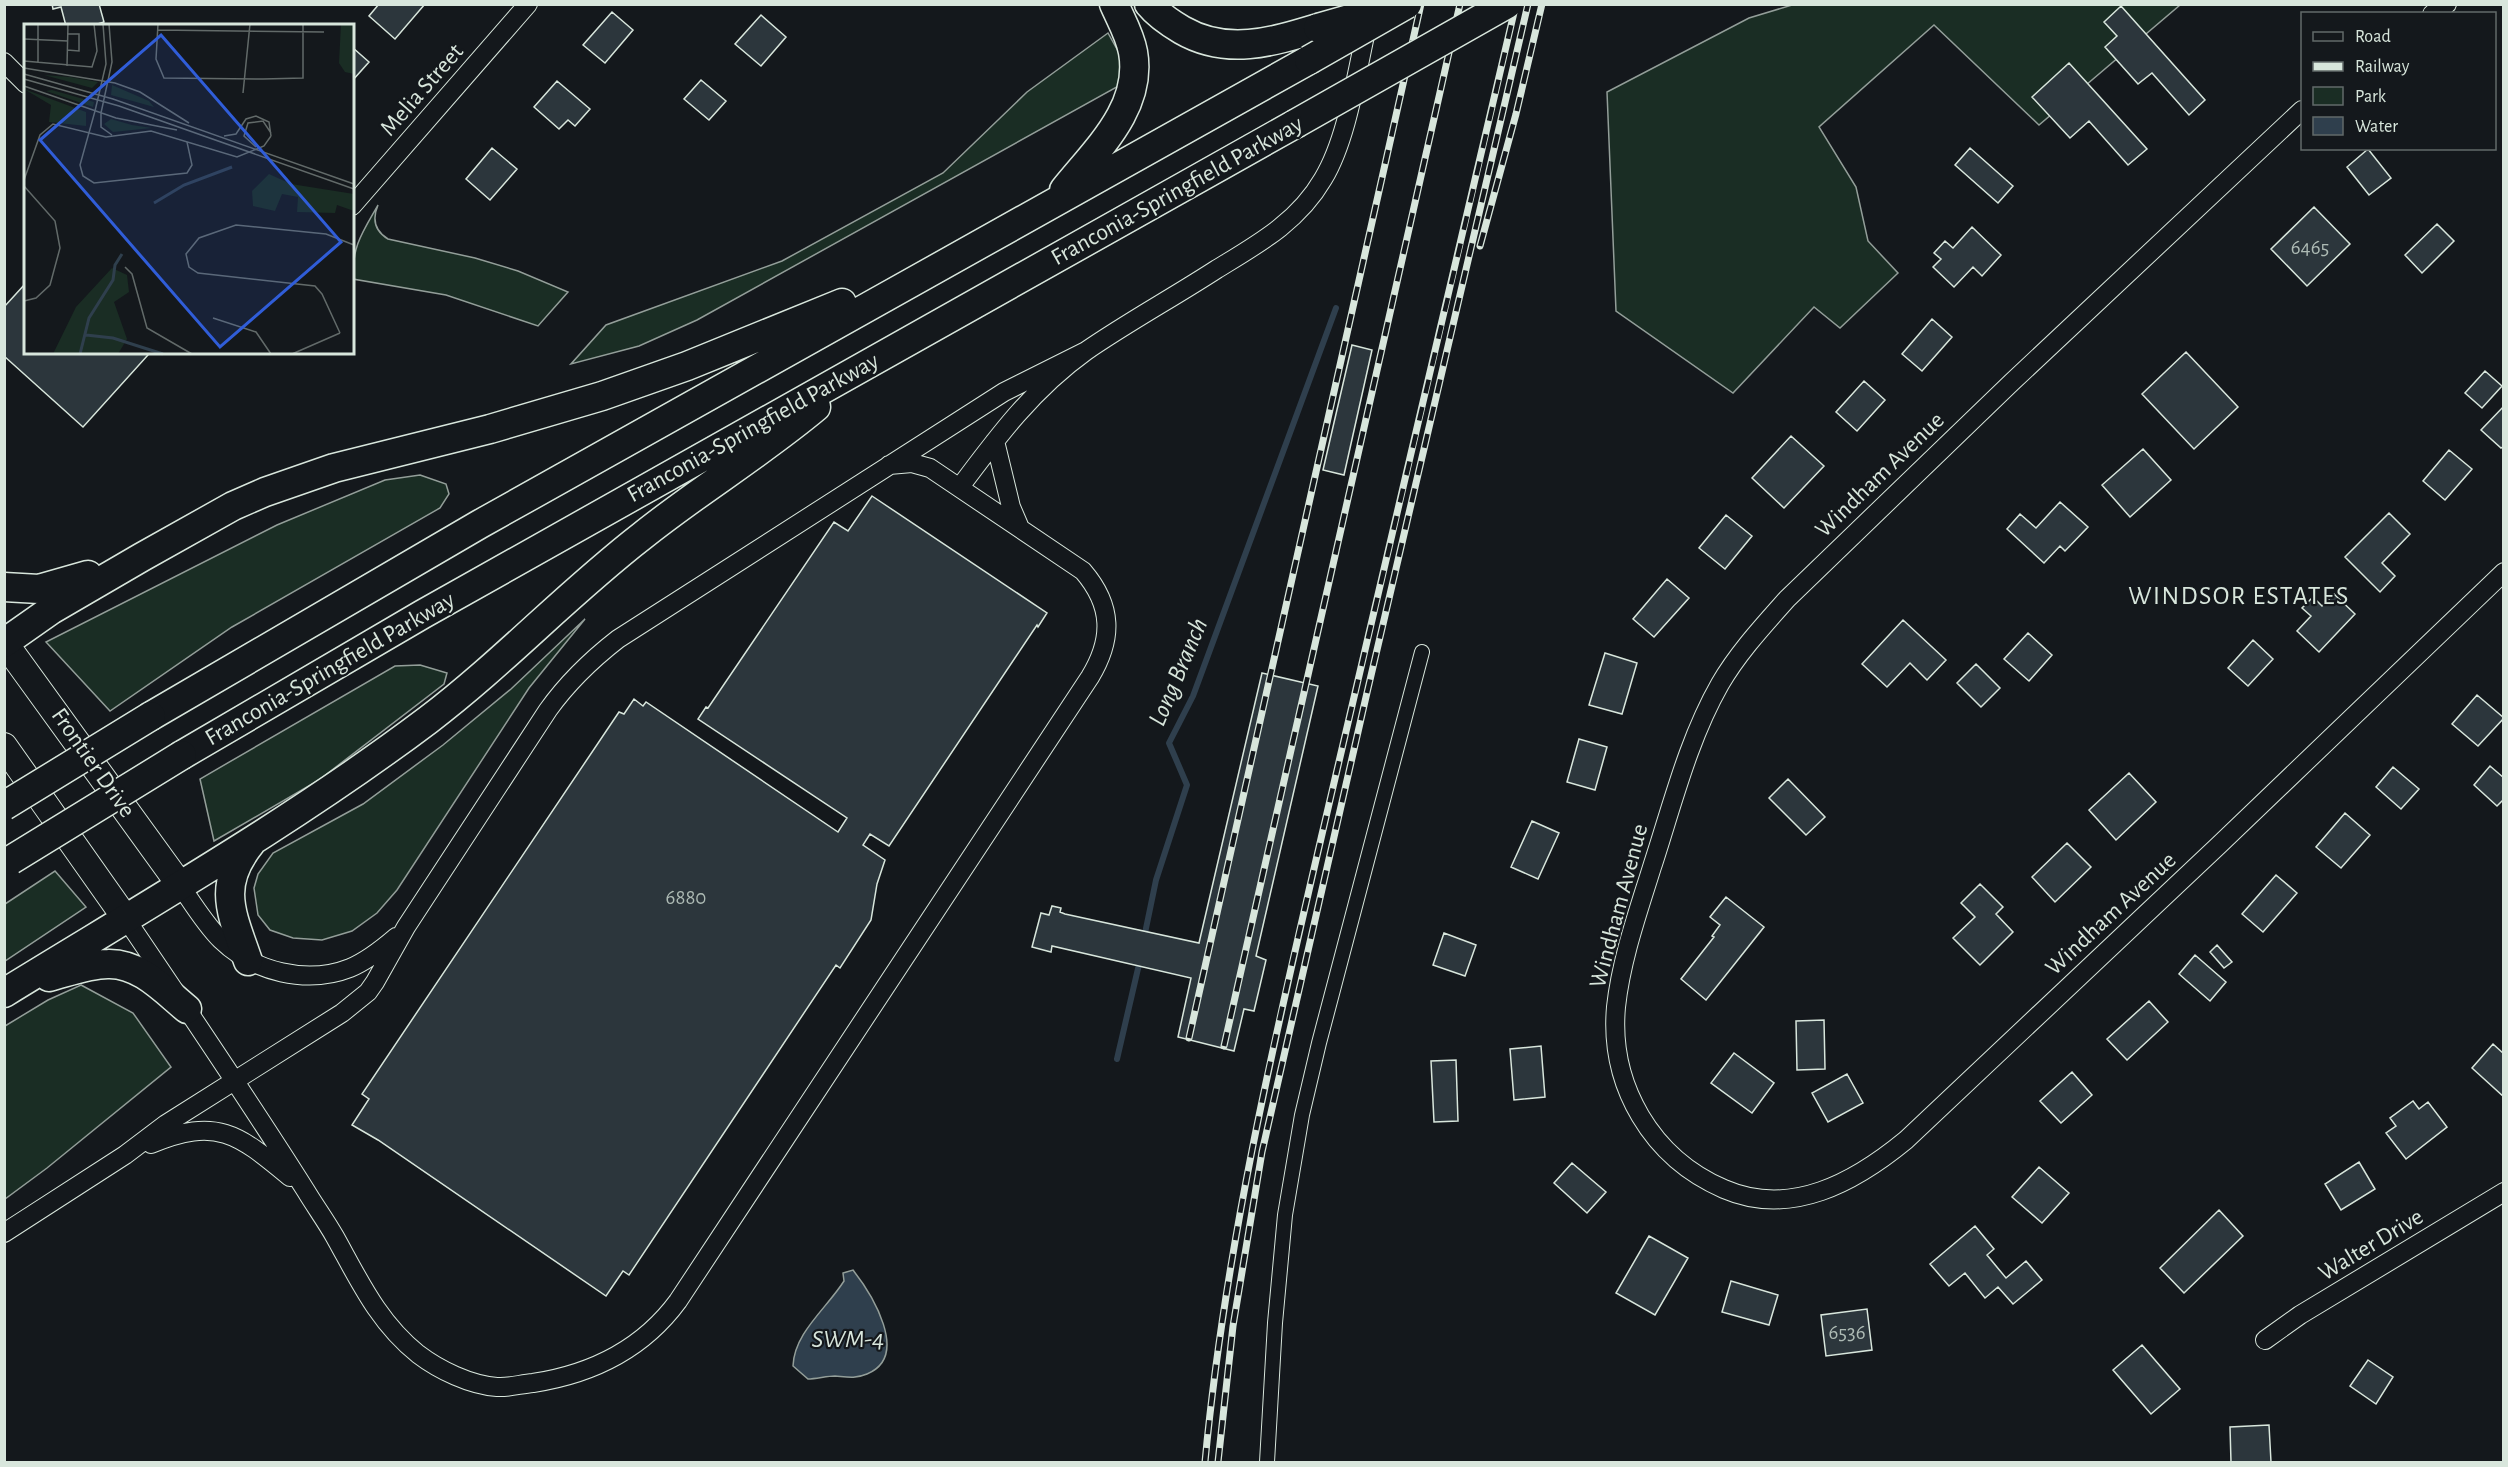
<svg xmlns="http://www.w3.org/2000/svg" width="2508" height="1467" viewBox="0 0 2508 1467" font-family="'Alegreya Sans',sans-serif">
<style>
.green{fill:#1a2d24;stroke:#939e99;stroke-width:1.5}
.water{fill:#2f3f4d;stroke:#939e99;stroke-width:1.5}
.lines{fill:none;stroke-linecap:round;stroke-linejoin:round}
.stream{stroke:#2f3f4d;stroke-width:6}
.building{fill:#2c363c;stroke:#d8e6dc;stroke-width:1.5}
.pedestrian-casing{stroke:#d8e6dc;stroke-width:16}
.minor-casing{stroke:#d8e6dc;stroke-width:20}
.secondary-casing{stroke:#d8e6dc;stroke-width:28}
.primary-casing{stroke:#d8e6dc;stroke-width:31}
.pedestrian{stroke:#14181c;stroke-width:14}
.minor{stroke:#14181c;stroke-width:18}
.secondary{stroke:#14181c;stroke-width:26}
.primary{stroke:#14181c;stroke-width:28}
.rail-casing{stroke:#d8e6dc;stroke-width:7}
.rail{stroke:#14181c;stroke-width:4.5;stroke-dasharray:14;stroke-linecap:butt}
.primary-bridge-casing{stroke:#d8e6dc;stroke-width:31;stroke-linecap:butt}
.primary-bridge{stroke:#14181c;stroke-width:28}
.labels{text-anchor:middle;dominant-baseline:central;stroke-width:4.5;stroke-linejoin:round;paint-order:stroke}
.number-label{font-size:21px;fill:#adbab4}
.street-label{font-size:24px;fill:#d8e6dc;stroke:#14181c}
.neighbourhood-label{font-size:26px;letter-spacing:1.5px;fill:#d8e6dc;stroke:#14181c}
.water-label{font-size:26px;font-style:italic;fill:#d8e6dc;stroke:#14181c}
.inset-river{fill:none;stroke:#2f3f4d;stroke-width:3}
.inset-road{fill:none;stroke:#626a69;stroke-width:1.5}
.view{fill:#305dd8;fill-opacity:0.15;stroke:#305dd8;stroke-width:3}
.inset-edge{fill:none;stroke:#d8e6dc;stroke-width:3}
</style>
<rect width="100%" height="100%" fill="#14181c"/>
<path class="green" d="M1792,5h388l-141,120 -105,-100 -115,102 37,60 12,54 30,32 -58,55 -26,-21 -81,86 -117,-82 -9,-219 142,-74z
M1108,33l25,45 -436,242 -58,26 -68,18 35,-39 176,-64 161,-88 84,-81z
M378,205c-6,14 -3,26 10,34l87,19 43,13 50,21 -30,34 -92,-31 -93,-16c-1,-33 9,-46 25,-74z
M420,475l26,9 3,10 -9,14 -208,119 -122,84 -64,-69 231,-117 108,-45z
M585,619l-56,69 -132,202 -20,23 -25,18 -30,9 -29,-2 -23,-8 -12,-15 -4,-27 4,-14 15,-21 90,-49 80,-59 68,-56z
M420,665l27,8 -3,11 -125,96 -105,61 -14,-62 195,-113z
M55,871l31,36 -81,54v-57z
M81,985l52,28 38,54 -124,101 -42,31v-173l43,-26z"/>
<path class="water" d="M853,1270c18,23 58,86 14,104 -12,5 -20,3 -32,2 -8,0 -19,3 -27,3l-15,-13c1,-33 34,-58 51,-85l-1,-8z"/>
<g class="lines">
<path class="stream" d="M1144,938l12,-58 31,-95 -18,-42 24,-47 143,-388
M1117,1059l23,-99"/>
</g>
<path class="building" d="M52,4h47l5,18 -13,4h-25l-5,-19 -8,2z
M379,4h46l-30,35 -26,-23z
M2121,6l84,94 -16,15 -37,-42 -14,11 -33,-37 12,-11 -13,-14z
M612,12l21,18 -28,33 -22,-18z
M761,15l25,22 -25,29 -26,-22z
M352,47l17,15 -17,19z
M2069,63l78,86 -19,16 -39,-44 -19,17 -38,-41z
M701,80l25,21 -17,19 -25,-21z
M557,81l33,28 -15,17 -7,-6 -9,9 -25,-22z
M492,148l25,21 -27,31 -24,-21z
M1970,148l43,38 -15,17 -43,-38z
M2368,149l23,29 -22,17 -22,-28z
M2314,207l36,37 -43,42 -36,-37z
M2437,224l17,17 -32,32 -17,-18z
M1972,227l29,28 -19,21 -9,-9 -19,20 -21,-20 8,-8 -7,-6 11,-12 8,7z
M26,283v69h120l2,3 -65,72 -79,-71v-49z
M1932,319l20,18 -30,34 -20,-17z
M1352,345l20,5 -28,125 -21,-5z
M2186,352l52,55 -44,42 -52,-55z
M2485,371l17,15 -20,22 -17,-15z
M1864,381l21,19 -28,31 -21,-19z
M2504,406v40l-3,2 -20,-18z
M1791,436l33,30 -40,42 -32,-30z
M2143,449l28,31 -41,37 -28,-32z
M2449,450l23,19 -27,31 -22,-19z
M872,496l175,117 -9,14 -1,-2 -148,221 -19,-12 -7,11 22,15 -8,24 -6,36 -31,48 -4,-3 -207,310 -6,-4 -17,25 -228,-156 -26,-15 17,-26 -7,-5 257,-382 5,2 10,-15 9,7 3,-4 192,130 9,-14 -149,-99 8,-12 2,1 126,-186 14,9z
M2060,502l28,25 -23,24 -5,-5 -16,17 -37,-34 13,-15 16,14z
M2389,513l21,21 -28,29 13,13 -15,16 -35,-35z
M1726,515l26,21 -27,33 -26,-21z
M1667,579l22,19 -35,39 -21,-18z
M2334,594l21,20 -36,38 -22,-21 14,-15 -9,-8 11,-11 9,9z
M1903,620l43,40 -19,20 -17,-17 -23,24 -25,-23z
M2028,633l24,22 -23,26 -25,-22z
M2253,640l20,19 -25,27 -20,-18z
M1605,653l32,10 -15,51 -33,-9z
M1976,664l24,24 -19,19 -24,-24z
M1262,673l56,13 -62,270 10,4 -12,51 -10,-2 -10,42 -56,-14 13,-59 -139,-32 -1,6 -19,-5 9,-34 8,2 3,-9 9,2 -1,4 5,2 134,29z
M2477,695l27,23 -26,28 -26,-22z
M1579,739l28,8 -12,43 -28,-8z
M2490,766l14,12v21l-7,7 -23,-21z
M2393,767l26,22 -18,20 -25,-22z
M2129,773l27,29 -40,38 -27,-30z
M1788,779l37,38 -19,18 -37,-37z
M2345,813l25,22 -29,33 -25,-21z
M1532,821l27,12 -21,46 -27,-12z
M2067,843l24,24 -36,35 -23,-25z
M2276,875l21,18 -34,39 -21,-18z
M1980,884l23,23 -7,7 17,18 -33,33 -27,-27 22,-21 -14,-14z
M1726,897l38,30 -58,73 -25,-21 33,-42 -2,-1 8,-11 -10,-8z
M1444,933l32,12 -11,31 -32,-11z
M2217,945l15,17 -8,6 -14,-16z
M2195,955l31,27 -16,19 -31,-27z
M2149,1001l19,21 -41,38 -20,-21z
M1824,1020l1,49 -28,1 -1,-49z
M2493,1044l11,10v43l-32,-29z
M1541,1046l4,51 -31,3 -4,-51z
M1734,1053l40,30 -22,30 -41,-30z
M1456,1060l2,61 -24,1 -3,-61z
M2072,1072l20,23 -31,28 -21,-22z
M1847,1074l16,29 -35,19 -16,-29z
M2413,1101l6,8 9,-7 19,25 -41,32 -20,-26 10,-7 -6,-8z
M2359,1162l16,27 -34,21 -16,-26z
M1572,1163l34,29 -19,21 -33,-30z
M2039,1167l30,26 -27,30 -30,-26z
M2219,1210l24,26 -59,57 -24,-25z
M1975,1226l19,23 -7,6 19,23 20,-17 16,19 -29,24 -15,-17 -13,11 -20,-25 -16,13 -19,-22z
M1649,1236l39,22 -33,57 -39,-22z
M1731,1281l47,14 -9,30 -47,-13z
M1867,1309l5,41 -46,6 -5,-41z
M2142,1345l38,44 -29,25 -38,-44z
M2368,1360l25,17 -17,27 -26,-18z
M2269,1425l2,37h-40l-1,-35z"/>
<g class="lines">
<g class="pedestrian-casing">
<path id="pedestrian" d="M1267,1462l8,-139 10,-108 17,-100 17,-72 103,-391"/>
</g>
<g class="minor-casing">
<path id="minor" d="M2432,14l15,-10
M4,62l22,22
M2302,110l-290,272 -225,217c-24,27 -49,54 -67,85 -32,56 -48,122 -68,183 -14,45 -31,93 -36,140 -7,79 36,151 108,182 67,29 131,-7 182,-49l313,-295 285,-273
M352,206l176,-202
M995,441l16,66 9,21
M960,487c38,-51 73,-98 126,-136 42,-29 88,-54 131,-82 41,-25 81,-47 106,-90 25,-41 34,-110 45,-157
M180,885c13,19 25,39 41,55 33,32 86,45 129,28 17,-7 32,-19 46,-31
M126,919c61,90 122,180 180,272 9,15 20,30 29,46 24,43 43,85 83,117 21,16 52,31 79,33 11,1 24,-3 36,-4 59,-9 109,-33 145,-82l412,-624c23,-38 23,-71 -7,-106l-153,-103 -18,-5 -23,2
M151,1144c67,-28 88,-9 139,33
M4,1233l121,-78 41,-31 176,-111 26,-21 7,-10 31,-55 142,-217c20,-28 43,-50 70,-71l386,-247 82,-41
M2265,1340l35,-25 204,-123"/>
</g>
<g class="secondary-casing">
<path id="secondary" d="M4,642l176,243
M4,746l122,173"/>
</g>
<g class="primary-casing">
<path id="primary" d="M1149,4c9,11 21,19 33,26 45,26 90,12 136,-2
M1064,190c32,-40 79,-82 69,-138 -3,-17 -12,-32 -19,-48
M4,587l35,2 49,-14
M4,643l47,-33 91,-53 91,-51 32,-14 69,-24 156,-39 112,-33 85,-30 155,-63
M151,716l329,-192 829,-464
M182,755l241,-141 872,-490
M248,961c-16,-47 -32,-75 3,-118
M49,977c19,-5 40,-13 59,-13 32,-1 57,27 79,45
M4,993c143,-88 290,-172 424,-273 75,-57 139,-126 214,-184 56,-45 118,-82 174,-129"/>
</g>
<use href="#pedestrian" class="pedestrian"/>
<use href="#minor" class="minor"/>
<use href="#secondary" class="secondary"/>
<use href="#primary" class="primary"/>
<g class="rail-casing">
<path id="rail" d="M1480,246l36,-132 26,-110
M1189,1038l232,-1034
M1224,1046l236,-1042
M1205,1462c21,-224 74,-443 125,-662 62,-265 125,-530 186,-796
M1218,1462l15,-136 29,-174 104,-455 162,-693"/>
</g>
<use href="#rail" class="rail"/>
<g class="primary-bridge-casing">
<path id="primary-bridge" d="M1318,28l49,-14
M1309,60l98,-56
M1295,124l212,-120
M4,806l147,-90
M11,860l171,-105"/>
</g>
<use href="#primary-bridge" class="primary-bridge"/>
</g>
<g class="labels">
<g class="number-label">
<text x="2310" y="247">6465</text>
<text x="686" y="897">6880</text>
<text x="1847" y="1332">6536</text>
</g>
<g class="street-label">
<text transform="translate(422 90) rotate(-49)">Melia Street</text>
<text transform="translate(1177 191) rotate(-29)">Franconia-Springfield Parkway</text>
<text transform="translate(753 428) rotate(-29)">Franconia-Springfield Parkway</text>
<text transform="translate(1880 475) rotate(-44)">Windham Avenue</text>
<text transform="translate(330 669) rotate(-30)">Franconia-Springfield Parkway</text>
<text transform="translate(93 763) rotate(55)">Frontier Drive</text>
<text transform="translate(1619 906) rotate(-75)">Windham Avenue</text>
<text transform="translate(2111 914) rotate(-43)">Windham Avenue</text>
<text transform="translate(2371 1245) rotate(-31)">Walter Drive</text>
</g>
<g class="neighbourhood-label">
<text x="2239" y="596">WINDSOR ESTATES</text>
</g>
<g class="water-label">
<text transform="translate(1178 672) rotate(-67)">Long Branch</text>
<text x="848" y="1339">SWM-4</text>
</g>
</g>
<g transform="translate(24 24)">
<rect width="330" height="330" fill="#14181c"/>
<path d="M317,0h13v50l-9,-2 -6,-9zM20,51l26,2 28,5 -6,6zM88,61l37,16 5,6 -43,-12zM0,65l62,23v14l-37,-4 2,-17zM28,66l42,12 -1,5 -47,-16zM87,95l21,6 20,3 -39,4 -9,-8zM245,150l22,10 63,10v17l-17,-6 -2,8 -38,-1 1,-15 -16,-3 -7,17 -22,-5 -1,-15zM88,244l15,7 2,17 -15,10 13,37 -9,15h-65l23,-47z" fill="#1a2d24"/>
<path class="inset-river" d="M130,179l30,-18 48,-18M62,311l27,3 50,16M56,330l9,-36 24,-38 2,-15 7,-11"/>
<path class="inset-road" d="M134,0l-2,35 8,19 99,1 40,-1v-54M133,6l167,2M0,15l44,2M43,26l12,1v-17h-11M0,37l68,6 5,-16 -3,-27M14,39v-39M43,42l1,-42M0,44l91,15 25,9 49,31M0,50l89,25 241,85M0,55l95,27 235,83M0,62l92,32 61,12M219,69l7,-69M71,87l-15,54 3,11 11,7 93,-10 5,-8 -5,-23M71,87l11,-47 -3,-40M77,89v14l11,8M77,89l11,-51 -3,-38M200,112l12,-2 10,-15 10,-3 13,6 2,14M232,123l-12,-11 4,-13 15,-2 8,12M0,156l16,-45 13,-11 53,13 45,-6 86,26 27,-11 7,-10M0,162l31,35 5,27 -10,37 -14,13 -12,3M101,243l7,7 15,54 45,26M189,294l43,14 15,22M316,309l-18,-39 -7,-8 -117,-13 -9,-6 -3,-13 13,-16 37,-13 90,9 28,11M268,330l48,-21"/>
<path class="view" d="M137,11l180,207 -121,105 -180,-207z"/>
<rect width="330" height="330" class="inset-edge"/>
</g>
<rect width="2508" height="1467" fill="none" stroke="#d8e6dc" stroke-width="12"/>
<rect x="2301" y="12" width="195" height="138" fill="#14181c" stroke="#626a69" stroke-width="1.5"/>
<rect x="2313" y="32" width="30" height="9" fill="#14181c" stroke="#626a69" stroke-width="1.5"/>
<text x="2355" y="42" font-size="18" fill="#d8e6dc">Road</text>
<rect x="2313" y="62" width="30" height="9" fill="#d8e6dc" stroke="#626a69" stroke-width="1.5"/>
<text x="2355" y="72" font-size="18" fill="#d8e6dc">Railway</text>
<rect x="2313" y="87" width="30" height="18" fill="#1a2d24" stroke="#626a69" stroke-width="1.5"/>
<text x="2355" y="102" font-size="18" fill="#d8e6dc">Park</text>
<rect x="2313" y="117" width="30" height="18" fill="#2f3f4d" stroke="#626a69" stroke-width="1.5"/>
<text x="2355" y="132" font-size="18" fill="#d8e6dc">Water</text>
</svg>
